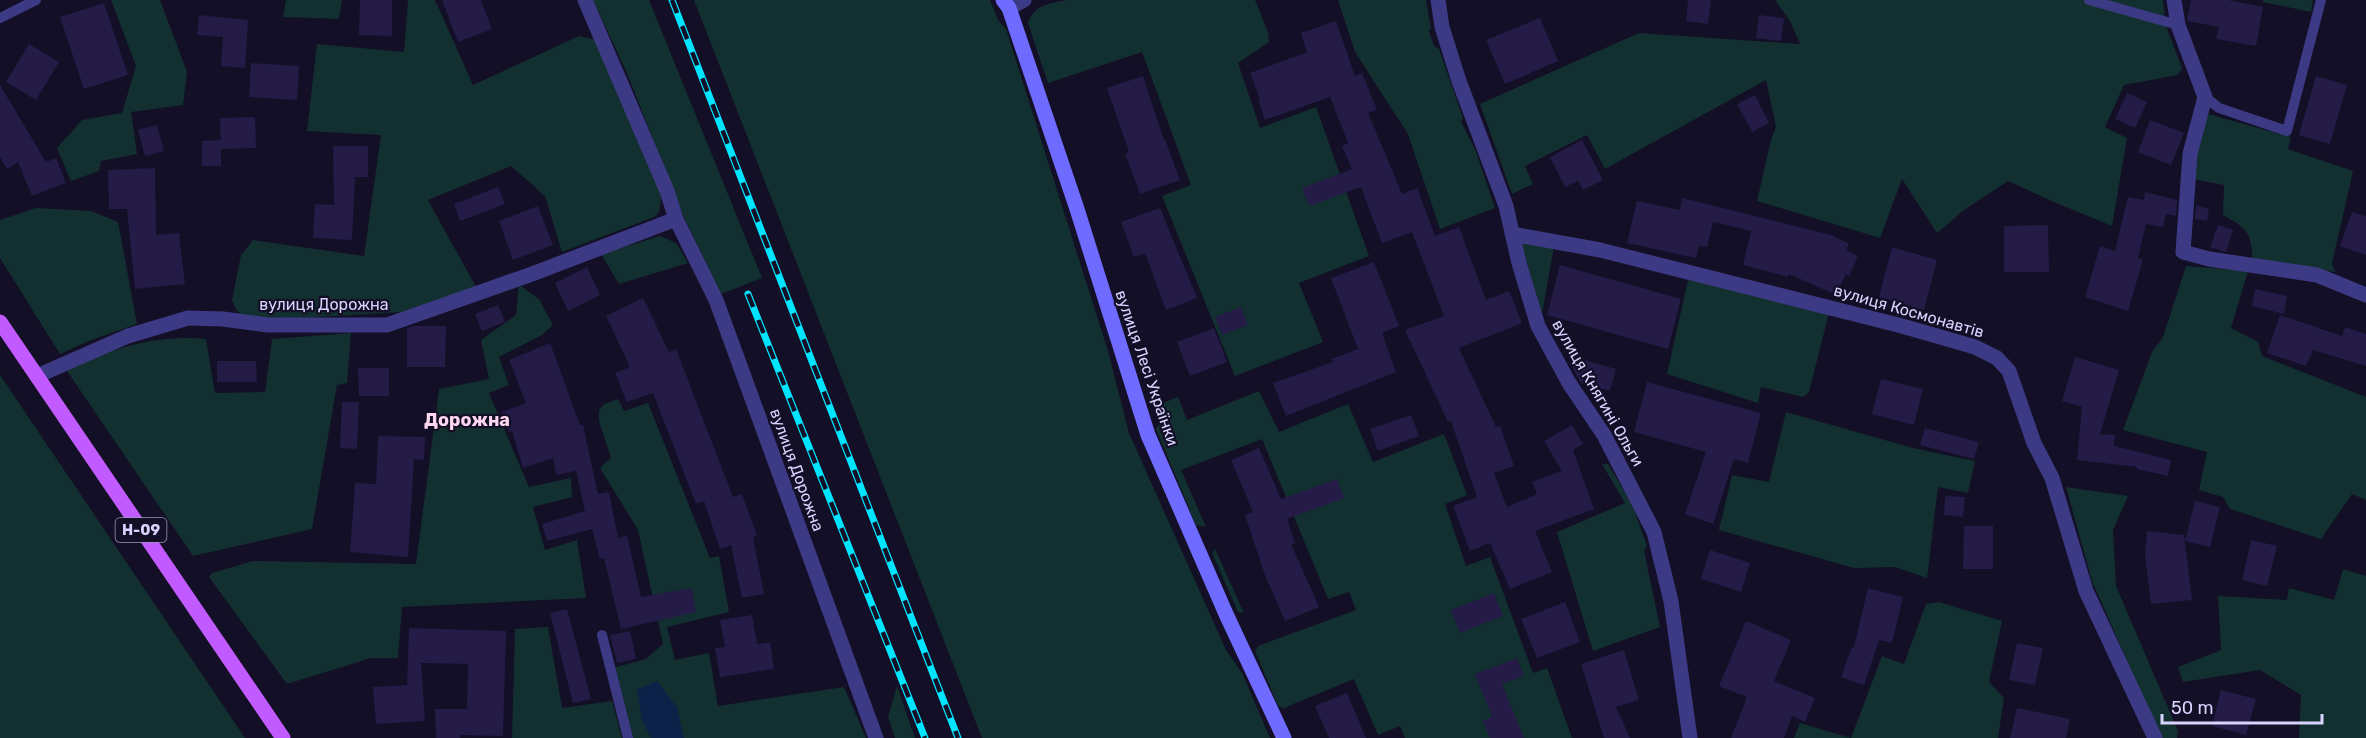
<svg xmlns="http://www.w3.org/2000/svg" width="2366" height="738" viewBox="0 0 2366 738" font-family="Rubik,sans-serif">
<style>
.green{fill:#12302f}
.water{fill:#0c2248}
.building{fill:#241b47}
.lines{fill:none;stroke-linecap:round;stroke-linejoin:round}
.lane{stroke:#3d3a85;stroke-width:10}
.street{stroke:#3d3a85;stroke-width:15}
.secondary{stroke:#6f6bff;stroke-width:15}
.primary{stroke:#c25bff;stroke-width:15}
.rail-casing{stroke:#00e5ff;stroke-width:7}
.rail{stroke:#130f26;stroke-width:4.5;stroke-dasharray:14;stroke-linecap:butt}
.labels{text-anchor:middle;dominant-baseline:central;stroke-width:4.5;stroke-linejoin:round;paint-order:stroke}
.shield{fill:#130f26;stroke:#9e99be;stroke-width:1.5}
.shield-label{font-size:15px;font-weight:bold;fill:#d9d4ff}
.street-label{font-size:16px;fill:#d9d4ff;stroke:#130f26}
.neighbourhood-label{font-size:18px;font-weight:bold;fill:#ffd6f0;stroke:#130f26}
</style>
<rect width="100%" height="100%" fill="#130f26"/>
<path class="green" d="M111,0h49l27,72 -4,33 -52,7 6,42 -36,7 -2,10 -28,10 -14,-33 25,-28 40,-7 14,-47z
M286,0h56l-3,19 -56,-2z
M408,0h27l38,85 106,-49 18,4 65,154 -3,18 -5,5 -92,35 -17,-56 -34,-30 -83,34 48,87 -73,25 -138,8 -23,-5 -6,-5 -4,-10 9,-45 12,-15 111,16 17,-121 -74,-4 10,-87 87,8z
M593,0h56l113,278 -41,16 -39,-81 -55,-140z
M694,0h296l8,20 8,9 102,322 21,82 97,217 16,23 28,65h-288z
M1067,0h188l13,32 1,10 -31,21 22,65 56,-21 53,149 -70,27 24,59 -88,34 -73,-180 29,-11 -49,-133 -94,31 -20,-60c7,-19 21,-19 39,-23z
M1338,0h88l5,28 -2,3 5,15 5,3 24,69 -2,4 14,27 20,59 -55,21 -32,-95 -53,-82z
M1775,0h388l3,26 16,42 -4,7 -54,10 -19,42 22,11 -15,88 -58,-24 -46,-21 -44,29 -27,23 -35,-54 -22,59 -123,-37 14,-61 5,-13 -10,-47 -161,89 -18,-34 -62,31 8,18 -21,10 -32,-90 159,-71 161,11 -10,-23z
M2263,0h50l-2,12 -48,-10z
M2208,114l83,23 -3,12 65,22 -21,93 3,8 -83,-12c1,-27 -7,-33 -29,-45l1,-30 -31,-6 2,-27z
M36,208l55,3 27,11 19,102 -46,16 -31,14 -60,-96v-38z
M660,236l16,7 12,20 -69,21 -18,-30z
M1521,243l33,3 -12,68z
M2186,266l62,5 -17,57 27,14 4,14 104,41v103l-14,-6 -31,45 -91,-30 -7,-12 -24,-7 8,-38 -84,-22 29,-78 11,-15z
M1688,280l141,33 -20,79 -6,5 -42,-10 -3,16 -91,-29z
M519,285l20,14 14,26 -11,10 -43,22 10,28 -20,8 40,94 42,-9 1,19 -39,10 12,43 32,-10 9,58 -184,9 -4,51h-27l-84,26 -78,-107 3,-4 41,-12 163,3 23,-175 50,-10 -8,-39 35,-25z
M351,333l-4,50 -10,2 -25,144 -119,27 -128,-188c46,-18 90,-34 141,-29l9,54 50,-1 7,-53z
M0,375l245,363h-245z
M1259,391l20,41 69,-28 25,58 71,-28 23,61 -22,9 21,62 24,-9 43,116 14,-5 25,70h-167l-5,-12 -22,9 -24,-56 -68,28v2l-8,-3 -23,-55 3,-5 98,-36 -7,-18 -21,7 -66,-160 -81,31 25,57 -10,-2 -40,-96 5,-7 -6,-16 23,-9 9,23z
M618,399l6,12 24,-8 62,155 9,-2 10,56 -62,15 8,33 34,-7 9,53 126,-19 22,51h-233l-20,-70 33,-9 17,-15 -25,-114 -38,-62 11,-10 -12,-37v-11l5,-6z
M1786,412l127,36 62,13 -7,32 -30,-6 -11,91 -32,-11 -41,1 -135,-38 13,-55 37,7z
M1602,464h6l24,40 15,42 -3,5 16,76 -67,24 -36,-119 68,-29z
M2066,487l62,9 -15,34 3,56 62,145 -1,7h-16l-69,-157z
M1215,549l29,64 -6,-1 -26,-59z
M2343,569l23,7v162h-67l2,-43 -41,-25 -77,12 -5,-15 43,-17 -3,-54 69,4 2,-12 45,12z
M1939,602l63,19 -13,61 15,16 -6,40h-204l6,-15 51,15 31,-82 22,8 22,-60z
M548,627l14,81 50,-7 10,37h-110l3,-109z
M897,686l18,52h-20l-7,-21z"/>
<path class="water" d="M657,681l20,26 7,31h-33l-9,-18 -5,-30z"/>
<path class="building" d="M360,0h32v36l-33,-1z
M442,0h39l11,29 -34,13z
M1688,0h23l-3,24 -22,-3z
M2191,0h37l35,7 -7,39 -40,-7 3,-12 -32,-6z
M104,3l24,72 -44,14 -24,-72z
M199,15l49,5 -3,48 -24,-2 2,-29 -26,-2z
M1759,15l25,3 -3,23 -25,-3z
M1540,18l18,43 -53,23 -19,-44z
M1336,21l19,55 7,-3 15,37 -9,3 34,81 15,-6 18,48 24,-9 27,73 23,-9 13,32 -63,25 37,79 4,-1 14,40 -20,7 13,34 30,-13 -5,-12 30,-11 -18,-30 28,-16 11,19 -10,6 21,59 -59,22 17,41 -42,17 -20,-46 -20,8 -17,-45 24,-9 -26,-76 -3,1 -43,-92 39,-14 -32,-84 -30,11 -21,-56 -52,19 -7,-18 50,-19 -10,-23 6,-3 -18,-46 -65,23 -7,-20 2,-1 -10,-26 57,-21 -6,-19z
M29,44l30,18 -23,38 -30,-18z
M251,63l48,3 -2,34 -48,-3z
M1143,76l21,64 1,-1 15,41 -40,14 -15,-40 4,-2 -22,-64z
M2316,76l31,9 -17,59 -31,-9z
M0,85l46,77 10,-4 10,25 -34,13 -14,-34 -11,7 -7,-12z
M2127,93l20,9 -12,26 -20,-9z
M1755,95l14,28 -17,9 -15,-28z
M255,117l1,31 -35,1 -1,-31z
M2150,120l34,13 -13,32 -33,-13z
M157,125l7,26 -19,5 -7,-26z
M221,140v26h-19v-25z
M1582,140l21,40 -20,10 -5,-9 -13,6 -15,-30z
M333,146h35v31h-13l-3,63 -39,-2 2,-34 19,1z
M155,168l1,67 23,-2 6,51 -50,5 -8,-80h-18l-1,-39z
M498,187l7,17 -45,17 -6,-17z
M2145,192l32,8 -1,16 -10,-2 -3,13 -17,-3 -8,34 5,2 -15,51 -43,-14 15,-51 15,5 13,-54 16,3z
M1682,198l149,37 18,9 -3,6 12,6 -9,20 -3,-2 -10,21 -47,-21 -1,3 -45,-12 8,-34 -38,-9 -6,25 -8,-1 -3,12 -69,-15 10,-42 43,9z
M2196,205l13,4 -2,12 -12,-2z
M538,206l15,39 -40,15 -14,-39z
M1160,208l37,90 -31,12 -21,-57 -11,4 -13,-35z
M2352,212l14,4v39l-26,-9z
M2048,225l1,47h-45v-46z
M2218,225l15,5 -7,22 -16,-5z
M1892,247l45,13 -13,50 -45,-13z
M1374,262l25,64 -17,7 14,39 -110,44 -13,-33 60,-21 -1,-3 26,-10 -27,-71z
M1560,265l121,34 -13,50 -121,-34z
M587,267l13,28 -32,16 -13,-28z
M2255,289l32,7 -3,18 -32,-8z
M643,298l26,54 7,-3 57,148 9,-3 15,42 -4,1 11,57 -22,4 -11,-53 -11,4 -16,-48 -8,3 -43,-111 -26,9 -12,-29 15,-6 -24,-51z
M498,305l7,17 -23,9 -7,-17z
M1241,307l7,18 -26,10 -7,-18z
M2280,315l62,21 3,-9 21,7v32l-53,-16 -7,16 -39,-13z
M414,326h32l-1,41h-38v-39z
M1214,328l13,34 -37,14 -13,-34z
M550,343l30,82h3l15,69 11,-2 9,46 9,-2 14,61 51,-9 4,24 -75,17 -17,-71 -4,1 -8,-30 -45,12 -5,-17 43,-13 -9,-40 -20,4 -3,-17 -30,10 -11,-37 -3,1 -8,-20 25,-9 -17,-43z
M1573,357l43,12 -6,22 -29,-8 -10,-18z
M2075,357l44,13 -19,64 15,1 -1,11 57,14 -3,16 -31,-7v-2l-60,-7 5,-53 -20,-6z
M217,361h39l1,21h-40z
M358,368h31v28h-30z
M1881,379l42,10 -9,36 -42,-11z
M1647,382l114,31 -13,50 -14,-4 -21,65 -28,-10 21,-62 -72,-20z
M342,402h17l-2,47 -17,-1z
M1411,415l8,21 -41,15 -8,-22z
M1925,428l54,14 -5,17 -54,-14z
M378,436l47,1 -1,23 -10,-1 -6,98 -58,-5 5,-69 21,1z
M1259,448l22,51 56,-20 7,19 -57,21 8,24 -4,1 28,63 -34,14 -19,-43 -21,-63 8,-3 -22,-52z
M1945,496l20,1 -2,20 -19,-2z
M2195,501l25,6 -10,40 -25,-6z
M1964,526h29v43h-30z
M2147,531l37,4 8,65 -41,4 -6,-49z
M2251,540l26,6 -10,40 -25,-6z
M1710,550l40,13 -9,29 -40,-13z
M1868,588l35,9 -11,46 -13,-3 -15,45 -23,-8 11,-30h2z
M1494,593l9,23 -43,17 -9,-23z
M1565,602l15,40 -43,16 -16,-39z
M567,609l24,90 -18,4 -23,-90z
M752,615l5,29 13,-2 4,27 -54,8 -5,-29 10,-1 -5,-27z
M1746,621l45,19 -17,41 41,17 -10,24 -13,-6 -8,22h-53l16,-41 -28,-11z
M409,628l97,3 -3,105 -43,-1v3h-24l-1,-29h32l1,-45 -47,-1 4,58 -49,3 -3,-37 34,-2z
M630,631l6,28 -19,4 -7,-28z
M2017,643l26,5 -8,37 -26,-5z
M1624,650l15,50 -23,7 14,31h-26l-23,-74z
M1517,658l7,18 -22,8 22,54h-34l-7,-17 9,-4 -17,-43z
M2221,690l35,9 -10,36 -34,-9z
M1347,693l19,45h-37l-14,-32z
M2017,708l53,11 -4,19h-56z"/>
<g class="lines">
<path class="lane" d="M2089,0l89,25
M0,18l36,-18
M2205,97l14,11 68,23 34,-131
M602,635l26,103"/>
<path class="street" d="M585,0l82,191 9,28 40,81 160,438
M1438,0l4,27 17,54 47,125 13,57 19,63 31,57 35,52 50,97 17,69 19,137
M2174,0l4,25 27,72 -15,57 -7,98 26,7 108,16 49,20
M1009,8l15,-8
M1512,234l88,16 302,76 73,21 22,11 12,13 25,72 18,35 34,113 69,147
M37,376l91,-40 60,-18 35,1 45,6h119l145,-51 144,-55"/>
<path class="secondary" d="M1003,0l6,8 68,201 71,226 78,179 58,124"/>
<path class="primary" d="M0,322l283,416"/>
<g class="rail-casing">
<path id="rail" d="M672,0l286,738
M748,294l177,444"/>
</g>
<use href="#rail" class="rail"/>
</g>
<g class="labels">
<rect class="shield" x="115.5" y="518" width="51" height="24" rx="4.5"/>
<g class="shield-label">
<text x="141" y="530">Н-09</text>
</g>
<g class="street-label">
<text x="324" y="304">вулиця Дорожна</text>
<text transform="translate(1909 311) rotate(16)">вулиця Космонавтів</text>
<text transform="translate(1147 368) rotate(71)">вулиця Лесі Українки</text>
<text transform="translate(1598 393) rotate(60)">вулиця Княгині Ольги</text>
<text transform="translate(797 470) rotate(70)">вулиця Дорожна</text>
</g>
<g class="neighbourhood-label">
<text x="467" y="420">Дорожна</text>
</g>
</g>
<path d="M2162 714v9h160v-9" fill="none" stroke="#d9d4ff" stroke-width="3"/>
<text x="2171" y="714" font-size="18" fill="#d9d4ff" stroke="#130f26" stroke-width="4.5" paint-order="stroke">50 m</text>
</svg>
